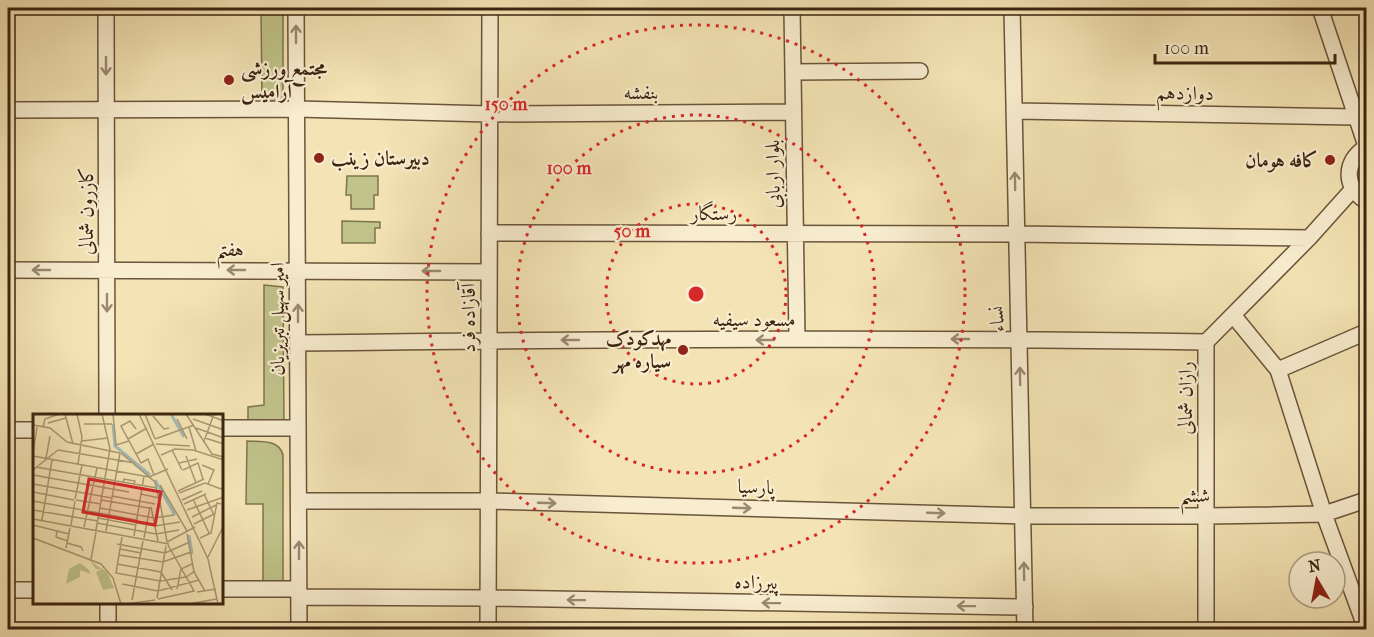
<svg xmlns="http://www.w3.org/2000/svg" width="1374" height="637" viewBox="0 0 1374 637" font-family="'IM FELL French Canon',Amiri,serif">
<style>
.green{fill:#c0c38a;stroke:#7e744e;stroke-width:1.5}
.lines{fill:none;stroke-linecap:round;stroke-linejoin:round}
.minor-casing{stroke:#6a543a;stroke-width:18}
.minor{stroke:#f8edcf;stroke-width:15}
.oneway{stroke:#9a8870}
.ring{fill:none;stroke:#d62828;stroke-width:3;stroke-dasharray:3 6}
.poi-dot{fill:#8f2418;stroke:#f8edcf;stroke-width:2}
.labels{text-anchor:middle;dominant-baseline:central;stroke-width:4.5;stroke-linejoin:round;paint-order:stroke}
.poi-label{font-size:20px;font-weight:bold;fill:#3c2411;stroke:#f8edcf;text-anchor:start}
.street-label{font-size:20px;fill:#3c2411;stroke:#f8edcf}
.inset-river{fill:none;stroke:#a2bbb9;stroke-width:3}
.inset-road{fill:none;stroke:#aa9773;stroke-width:1.5}
.view{fill:#d62828;fill-opacity:0.15;stroke:#d62828;stroke-width:3}
.inset-edge{fill:none;stroke:#3c2411;stroke-width:3}
.centre{fill:#d62828;stroke:#f8edcf;stroke-width:3}
.ring-label{font-size:18px;text-anchor:middle;font-weight:bold;fill:#d62828;stroke:#f8edcf;stroke-width:4.5;stroke-linejoin:round;paint-order:stroke}
</style>
<rect width="100%" height="100%" fill="#f4e4b5"/>
<filter id="stains"><feTurbulence type="fractalNoise" baseFrequency=".00333" numOctaves="4"/><feColorMatrix values="0 0 0 0 .2 0 0 0 0 .09 0 0 0 0 .02 0 0 0 .5 -.17"/></filter>
<radialGradient id="worn" r=".72"><stop offset=".6" stop-color="#630" stop-opacity="0"/><stop offset="1" stop-color="#630" stop-opacity=".3"/></radialGradient>
<path class="green" d="M261,8h22v94l-21,1z
M347,176h31v19h-4v14h-23v-14h-5z
M342,221l38,1v6h-5v15h-33z
M264,285l19,2 1,136h-36v-16l16,-2z
M247,441c14,1 32,-2 36,14v127l-20,-1v-77h-17z"/>
<g class="lines">
<g class="minor-casing">
<path id="minor" d="M106,8l1,407
M296,8l3,622
M792,8l5,331
M1012,8l13,622
M1320,8l46,138
M793,72l127,-1
M8,110l289,-1 193,5 303,-2
M1014,111l342,6
M1366,147c-22,15 -23,39 0,54
M489,233l527,1 293,4
M8,270l481,2
M1233,315l45,55 46,144 42,115
M298,343c303,-4 606,-6 908,-1
M1278,370l88,-38
M222,428h76
M8,430h26
M299,501h189l535,15h183l118,-2 42,-14
M222,589h77
M8,590h26
M299,597l189,1 537,9
M108,602v28
M488,630l2,-622
M1206,630v-288l103,-104 44,-49"/>
</g>
<use href="#minor" class="minor"/>
</g>
<defs><path id="oneway-shaft" d="M-6 0H5M1.5-3L5.5 0L1.5 3" fill="none" stroke-width="1.6" stroke-linecap="round" stroke-linejoin="round" transform="scale(1.5)"/></defs>
<g class="oneway">
<use href="#oneway-shaft" transform="translate(296 34) rotate(-90)"/>
<use href="#oneway-shaft" transform="translate(106 66) rotate(90)"/>
<use href="#oneway-shaft" transform="translate(1015 181) rotate(-91)"/>
<use href="#oneway-shaft" transform="translate(41 270) rotate(180)"/>
<use href="#oneway-shaft" transform="translate(236 270) rotate(-180)"/>
<use href="#oneway-shaft" transform="translate(431 271) rotate(-180)"/>
<use href="#oneway-shaft" transform="translate(107 303) rotate(90)"/>
<use href="#oneway-shaft" transform="translate(298 313) rotate(-90)"/>
<use href="#oneway-shaft" transform="translate(960 339) rotate(180)"/>
<use href="#oneway-shaft" transform="translate(570 340) rotate(180)"/>
<use href="#oneway-shaft" transform="translate(765 340) rotate(180)"/>
<use href="#oneway-shaft" transform="translate(1020 376) rotate(-91)"/>
<use href="#oneway-shaft" transform="translate(547 503) rotate(2)"/>
<use href="#oneway-shaft" transform="translate(742 508) rotate(2)"/>
<use href="#oneway-shaft" transform="translate(936 513) rotate(2)"/>
<use href="#oneway-shaft" transform="translate(299 550) rotate(-90)"/>
<use href="#oneway-shaft" transform="translate(1024 571) rotate(-91)"/>
<use href="#oneway-shaft" transform="translate(576 600) rotate(-179)"/>
<use href="#oneway-shaft" transform="translate(771 603) rotate(-179)"/>
<use href="#oneway-shaft" transform="translate(966 606) rotate(-179)"/>
</g>
<g class="ring">
<circle cx="696" cy="294" r="90"/>
<circle cx="696" cy="294" r="179"/>
<circle cx="696" cy="294" r="269"/>
</g>
<g class="poi-dot">
<circle cx="229" cy="80" r="6"/>
<circle cx="319" cy="158" r="6"/>
<circle cx="1330" cy="160" r="6"/>
<circle cx="683" cy="350" r="6"/>
</g>
<g class="labels">
<g class="poi-label">
<text x="241" y="68">مجتمع ورزشی<tspan x="241" dy="23">آرامیس</tspan></text>
<text x="331" y="158">دبیرستان زینب</text>
<text x="1318" y="160" text-anchor="end">کافه هومان</text>
<text x="671" y="338" text-anchor="end">مهدکودک<tspan x="671" dy="23">سیاره مهر</tspan></text>
</g>
<g class="street-label">
<text x="641" y="92">بنفشه</text>
<text transform="translate(1185 93) rotate(1)">دوازدهم</text>
<text transform="translate(773 174) rotate(-91)">بلوار اربابی</text>
<text transform="translate(86 211) rotate(-90)">کازرون شمالی</text>
<text x="714" y="213">رستگار</text>
<text x="230" y="249">هفتم</text>
<text transform="translate(468 318) rotate(-90)">آقازاده فرد</text>
<text transform="translate(277 319) rotate(-90)">امیر سهیل تبریزیان</text>
<text x="754" y="319">مسعود سیفیه</text>
<text transform="translate(997 319) rotate(-92)">نساء</text>
<text transform="translate(1185 398) rotate(-90)">رازان شمالی</text>
<text transform="translate(756 487) rotate(2)">پارسیا</text>
<text x="1195" y="495">ششم</text>
<text transform="translate(756 582) rotate(1)">پیرزاده</text>
</g>
</g>
<g transform="translate(33 414)">
<rect width="190" height="190" fill="#f4e4b5"/>
<path d="M57,147l17,11 7,16 -11,2 -7,-18 6,-3h-6zM47,149l8,6 3,5 -11,-4v7l-14,7 3,-15z" fill="#c0c38a"/>
<path class="inset-river" d="M138,0l13,23M80,10l2,22 35,29M122,66l20,35M156,121l3,19"/>
<path class="inset-road" d="M32,0l8,30M44,0l5,23 -4,27M80,0l3,31 13,-4M106,0l69,145 10,45M112,0l10,25M153,0l26,40 12,3M172,0l19,7M120,2l11,13 5,-1M144,5l10,20M160,5l31,11M15,9l18,-5M51,10h28M0,11l17,3 17,14 53,11M10,13l2,-8 14,-5M156,13l7,24M163,14l28,10M103,15l-6,-8 -9,5 20,37M172,24l19,6M95,25l19,-11M122,25l39,-14M49,27l26,-3M171,27l10,-27M123,30l34,2M25,36l77,13M139,36l10,20M0,39l4,-26M88,39l34,29 4,17M103,40l18,-10M128,41l14,-6 18,1 31,10M0,42l116,21 19,-8M153,42l10,27M13,44l4,-22M108,49l7,-4 6,16M146,49l18,-4M169,51l12,5 -6,14M3,53l121,21M0,56l25,-20M150,56l15,-7 5,16M0,61l96,17M90,69l1,-4 11,2 -1,3M0,70l79,14M127,71l27,46M145,77l26,-12M0,78l41,8M146,79l26,-10 19,7M108,80l18,4M171,80l10,21M79,82l43,8M42,85l7,-34M160,85l16,34M43,86l25,4M68,86l48,8M149,86l20,-9M0,87l66,12M127,88l7,40M151,90l22,-10M118,93l7,34M67,94l54,10 20,-3M0,96l65,11M154,96l37,-13M66,99l38,7M159,103l24,-12M65,104l38,7M0,105l136,25M9,106l10,-60M64,109l59,11 23,-4M104,109l18,3 25,-4M161,110l20,-10M0,111l36,9M38,111l4,-24M51,113l13,-59M63,116l14,-81 -8,-35M24,117l-1,6 12,4M73,117l14,-78M154,120l7,38 11,19M101,122l10,-60M89,123l-6,36 44,8 26,-4 9,-6M0,124l68,26 12,14 8,26M111,124l6,-31M167,124l11,-5 6,-30 4,1M134,128l28,-15M34,129l14,4 2,4M84,130l48,9 25,-11M33,134l4,-20M87,135l21,4M86,141l44,7 28,-10M175,143l16,-32M58,145l5,-27M84,150l44,8 11,18M89,170l36,7 41,-11M144,175l4,-20 11,-5M164,178l19,-3M124,184l9,-52M125,185l36,-8 -26,-46M99,186l11,-59M93,190l29,-4M155,190l29,-5"/>
<path class="view" d="M56,65l72,13 -6,33 -72,-13z"/>
<rect width="190" height="190" class="inset-edge"/>
</g>
<circle cx="696" cy="294" r="9" class="centre"/>
<g class="ring-label">
<text x="506" y="110">150 m</text>
<text x="569" y="174">100 m</text>
<text x="632" y="237">50 m</text>
</g>
<rect width="1374" height="637" fill="none" stroke="#f4e4b5" stroke-width="30"/>
<rect x="9" y="9" width="1356" height="619" fill="none" stroke="#3c2411" stroke-width="3"/>
<rect x="15" y="15" width="1344" height="607" fill="none" stroke="#3c2411" stroke-width="1.5"/>
<g transform="translate(1317 580) rotate(350)"><circle r="28" fill="#f8edcf" stroke="#ad9d83" stroke-width="1.5"/>
<path d="M0-4.5L10 22L0 15L-10 22Z" fill="#8f2418"/>
<text y="-9" font-size="16" font-weight="bold" text-anchor="middle" fill="#3c2411">N</text>
</g>
<path d="M1155 54v9h180v-9" fill="none" stroke="#3c2411" stroke-width="3"/>
<text x="1164" y="54" font-size="18" fill="#3c2411" stroke="#f8edcf" stroke-width="4.5" paint-order="stroke">100 m</text>
<rect width="100%" height="100%" filter="url(#stains)"/>
<rect width="100%" height="100%" fill="url(#worn)"/>
</svg>
